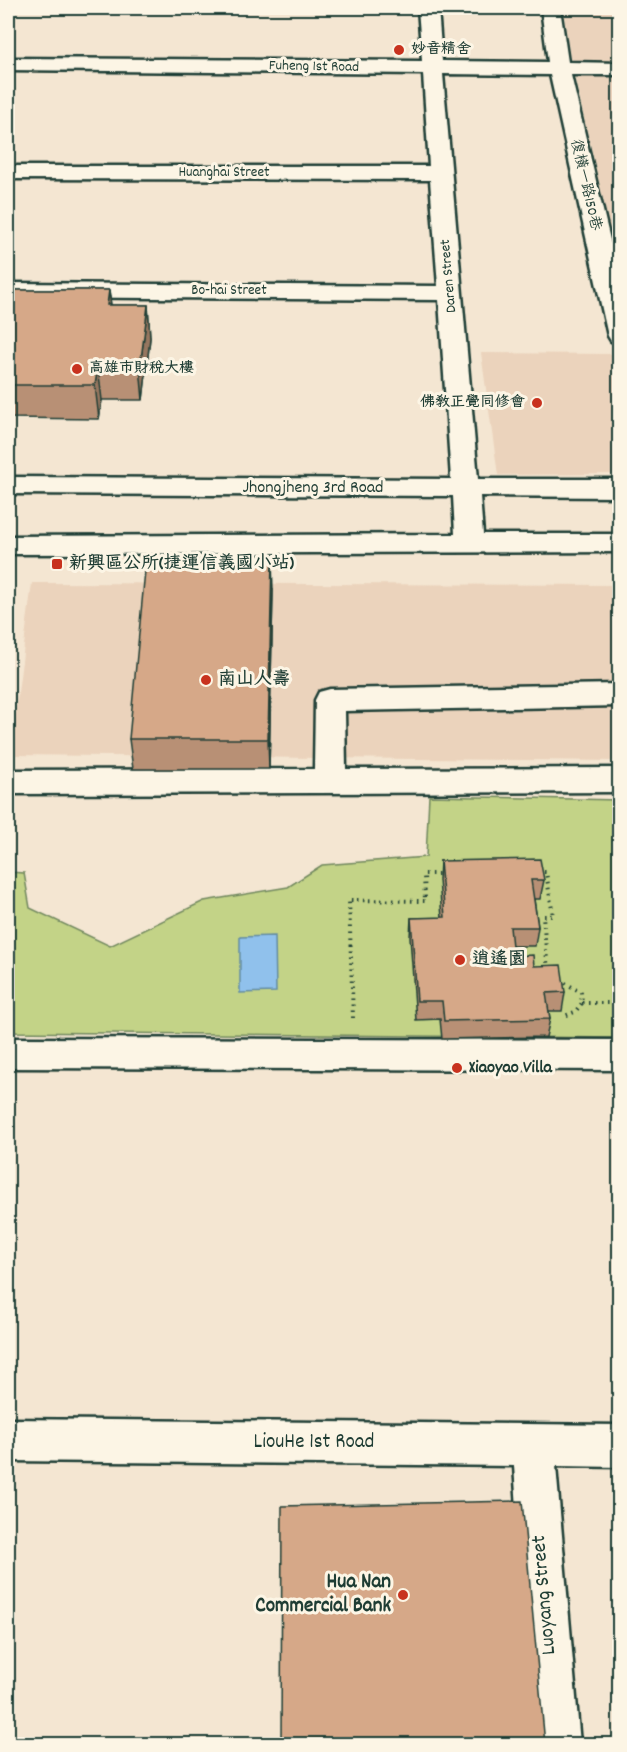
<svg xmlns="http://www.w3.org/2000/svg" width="627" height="1752" viewBox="0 0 627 1752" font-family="Dekko,'LXGW WenKai TC',sans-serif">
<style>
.built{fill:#ebd3bc}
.green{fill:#c3d387;stroke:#71885e;stroke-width:1.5}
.water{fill:#90c1ec;stroke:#638ca2;stroke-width:1.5}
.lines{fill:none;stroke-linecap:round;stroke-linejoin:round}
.minor-casing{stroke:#1f3d34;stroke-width:5}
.path{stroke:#1f3d34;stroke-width:4;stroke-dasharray:1.5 4.5;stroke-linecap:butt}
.minor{fill:#fcf5e5;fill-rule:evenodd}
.wall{fill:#b89075;stroke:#1f3d34;stroke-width:1.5}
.shaded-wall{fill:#96765f;stroke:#1f3d34;stroke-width:1.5}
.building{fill:#d6a888;stroke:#1f3d34;stroke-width:1.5}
.poi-dot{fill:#c8321e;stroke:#fcf5e5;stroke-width:2}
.labels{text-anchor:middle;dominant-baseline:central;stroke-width:6;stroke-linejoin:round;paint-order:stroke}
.far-poi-label{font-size:15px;font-weight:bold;fill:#1f3d34;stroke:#fcf5e5;text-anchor:start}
.far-street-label{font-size:15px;fill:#1f3d34;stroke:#fcf5e5}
.street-label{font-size:18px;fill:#1f3d34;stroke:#fcf5e5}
.poi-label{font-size:18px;font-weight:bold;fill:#1f3d34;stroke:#fcf5e5;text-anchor:start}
.near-street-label{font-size:21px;fill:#1f3d34;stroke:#fcf5e5}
.near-poi-label{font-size:21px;font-weight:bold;fill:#1f3d34;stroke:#fcf5e5;text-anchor:end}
</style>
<rect width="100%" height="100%" fill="#f4e6d2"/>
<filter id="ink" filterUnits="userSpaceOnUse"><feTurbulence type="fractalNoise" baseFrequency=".0167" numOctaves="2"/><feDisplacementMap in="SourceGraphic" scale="12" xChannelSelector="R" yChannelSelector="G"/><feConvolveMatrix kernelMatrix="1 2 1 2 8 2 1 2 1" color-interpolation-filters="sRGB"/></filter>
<g filter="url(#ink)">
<path class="built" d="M563,8h56v259l-49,-209z
M481,353l138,1v120l-121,1z
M32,583l587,2v176l-609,-6z"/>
<path class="green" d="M429,796l190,4v238l-611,-6v-160l16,1 6,35 80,38 94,-45 84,-14 34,-22 104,-8z"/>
<path class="water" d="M275,936l1,56 -36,1v-56z"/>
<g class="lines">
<g class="minor-casing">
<path id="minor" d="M418,8h20l4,53 106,1 -7,-54h19l8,54 52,1v12h-49l49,207v61l-9,-2 -3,-5 -58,-261 -107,-1 35,405h142v18l-140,-1 3,38h137v18l-612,2v-18l447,-2 -2,-38 -445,-2v-17l443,2 -12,-179 -431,-3v-14l430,3 -8,-106 -422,-1v-13h421l-6,-92 -415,-4v-12l414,3z
M620,684v22l-275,5 1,58 274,-1v24l-612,2v-24l306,-1 1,-69 4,-8 11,-3z
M8,1038l612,2v30l-612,-2z
M8,1419l612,6v42l-64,-1 24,278h-46l-20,-278 -506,-5z"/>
</g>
<path class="path" d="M538,872h8l7,44h-10l5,55
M560,980l21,12 1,11 -7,9 -11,4
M582,1003h38
M353,1018l-4,-118 76,1 -1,-27h20"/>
<use href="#minor" class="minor"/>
</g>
<path class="wall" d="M8,290h101l2,15h37l2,33 -7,62h-41l-3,19 -91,-1z
M273,590l-4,179h-136l-4,-30z
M440,861l104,19 -4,19h-6l4,28 -3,19h-23l1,10 21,10 31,26 -3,19h-13l1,8 -4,18 -104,2 -2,-20 -24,1 -6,-83 1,-19h31l-3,-38z"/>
<path class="shaded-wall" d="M109,290l4,33 -6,-18z
M148,305l2,33 -7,62 -3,-33z
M98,366l4,34 -3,19 -4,-34z
M272,560l1,30 -4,179 -1,-30z"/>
<path class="building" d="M8,290h101l-2,15h41l-8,62 -42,-1 -3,19h-87z
M146,560h126l-4,179h-139z
M540,859l4,21h-13l7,47h-28l3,29 20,-1 1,11 27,-1 4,27 -19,1 4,26 -106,2 -2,-20h-25l-6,-83 34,-1 -5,-56z
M522,1501l23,243h-264l1,-238z"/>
</g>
<g class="poi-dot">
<circle cx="399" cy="50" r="6"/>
<circle cx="77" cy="369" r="6"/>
<circle cx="537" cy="403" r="6"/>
<rect x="51" y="558" width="12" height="12" rx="3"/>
<circle cx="206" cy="680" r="6"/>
<circle cx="460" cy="960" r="6"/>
<circle cx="457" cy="1068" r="6"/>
<circle cx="403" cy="1595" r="6"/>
</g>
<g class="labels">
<g class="far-poi-label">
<text x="411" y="50">妙音精舍</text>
<text x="89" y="369">高雄市財稅大樓</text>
<text x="525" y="403" text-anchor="end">佛教正覺同修會</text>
</g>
<g class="far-street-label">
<text transform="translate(314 67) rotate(1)">Fuheng 1st Road</text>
<text x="224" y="173">Huanghai Street</text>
<text transform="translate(585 185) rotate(77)">復橫一路150巷</text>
<text transform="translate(449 276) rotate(-95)">Daren Street</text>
<text x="229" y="291">Bo-hai Street</text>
</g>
<g class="street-label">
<text x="313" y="488">Jhongjheng 3rd Road</text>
</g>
<g class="poi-label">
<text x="69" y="564">新興區公所(捷運信義國小站)</text>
<text x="218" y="680">南山人壽</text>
<text x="472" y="960">逍遙園</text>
<text x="469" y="1068">Xiaoyao Villa</text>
</g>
<g class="near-street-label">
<text x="314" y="1443">LiouHe 1st Road</text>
<text transform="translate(545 1595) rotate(-95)">Luoyang Street</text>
</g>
<g class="near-poi-label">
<text x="391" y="1583">Hua Nan<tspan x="391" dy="24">Commercial Bank</tspan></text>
</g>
</g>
<rect width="627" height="1752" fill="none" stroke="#fcf5e5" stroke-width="30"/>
<rect x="15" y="15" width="597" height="1722" fill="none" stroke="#1f3d34" stroke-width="2" filter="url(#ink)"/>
</svg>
